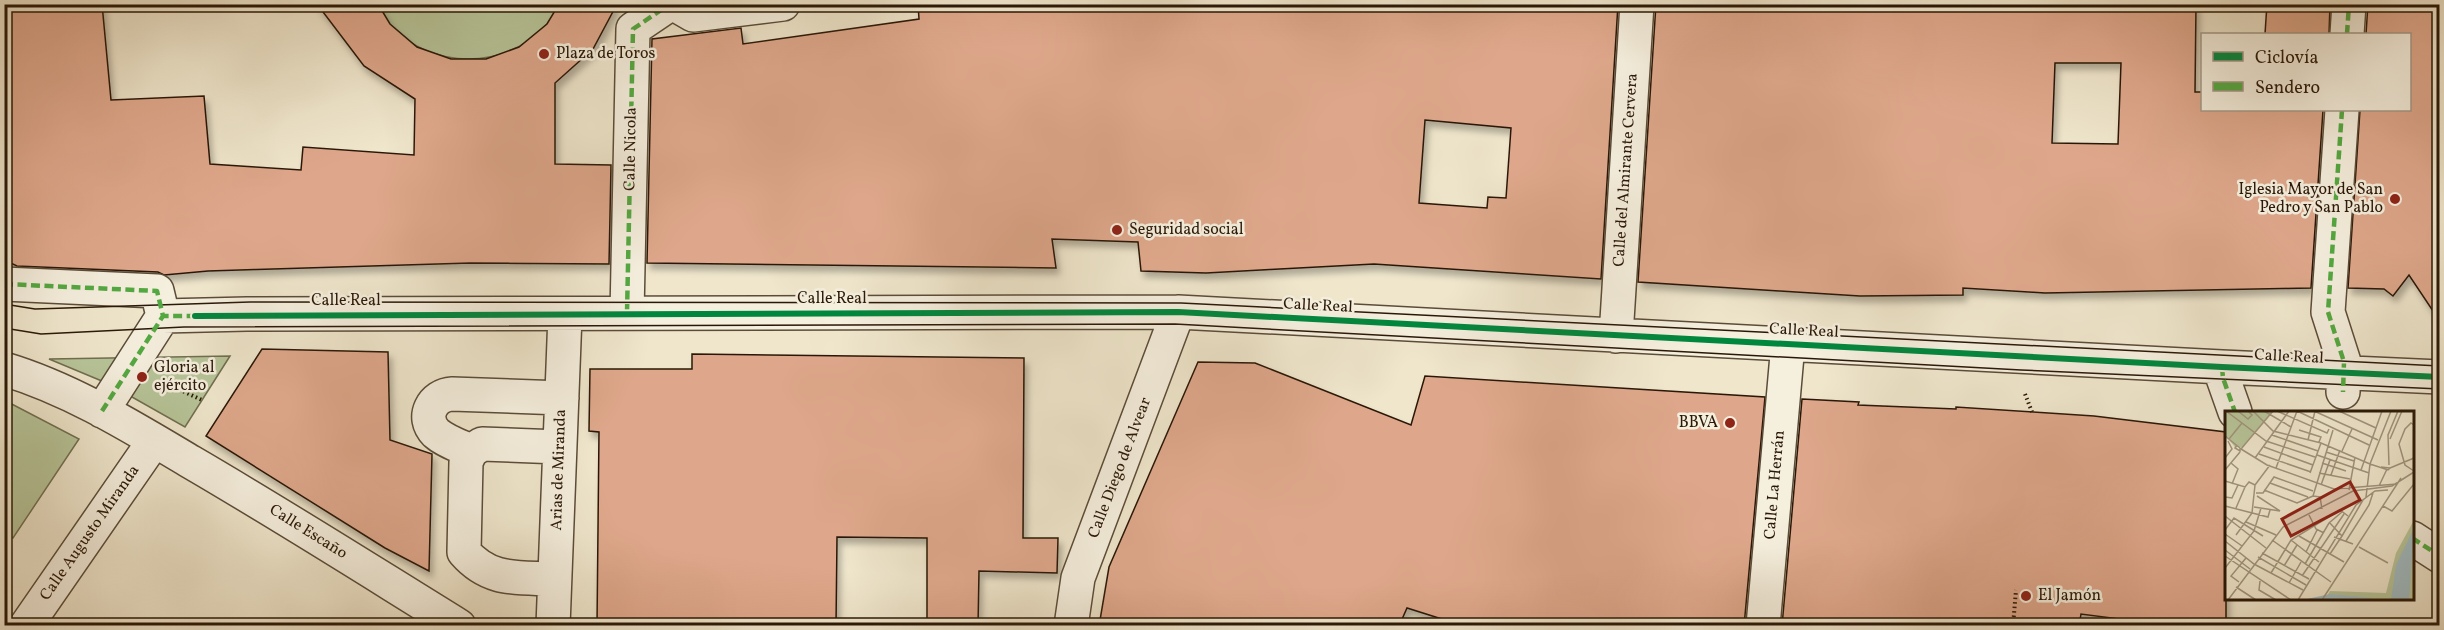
<svg xmlns="http://www.w3.org/2000/svg" width="2444" height="630" viewBox="0 0 2444 630" font-family="Vollkorn,serif">
<style>
.green{fill:#b7c599;stroke:#706e50;stroke-width:1.5}
.building{fill:#dea78b;stroke:#2a1807;stroke-width:1.5;fill-rule:evenodd;filter:url(#shadow)}
.lines{fill:none;stroke-linecap:round;stroke-linejoin:round}
.minor-casing{stroke:#5b4c38;stroke-width:36}
.path{stroke:#2a1807;stroke-width:4;stroke-dasharray:1.5 3;stroke-linecap:butt}
.minor{stroke:#f5efde;stroke-width:33}
.tram{stroke:#2a1807;stroke-width:1.5}
.quiet{stroke:#53a941;stroke-width:4.5;stroke-dasharray:9 4.5;stroke-linecap:butt}
.cycleway-casing{stroke:#f5efde;stroke-width:10}
.cycleway{stroke:#00873e;stroke-width:6}
.poi-dot{fill:#8f2418;stroke:#f5efde;stroke-width:2}
.labels{text-anchor:middle;dominant-baseline:central;stroke-width:5;stroke-linejoin:round;paint-order:stroke}
.poi-label{font-size:16px;fill:#2a1807;stroke:#f5efde;text-anchor:start}
.street-label{font-size:16px;fill:#2a1807;stroke:#f5efde}
.inset-road{fill:none;stroke:#a0947d;stroke-width:1.5}
.view{fill:#8f2418;fill-opacity:0.15;stroke:#8f2418;stroke-width:3}
.inset-edge{fill:none;stroke:#2a1807;stroke-width:3}
</style>
<defs>
<filter id="shadow"><feDropShadow dx="3.5" dy="6" stdDeviation="3" flood-color="#0004"/></filter>
</defs>
<rect width="100%" height="100%" fill="#efe6cc"/>
<filter id="stains"><feTurbulence type="fractalNoise" baseFrequency=".00333" numOctaves="4"/><feColorMatrix values="0 0 0 0 .2 0 0 0 0 .09 0 0 0 0 .02 0 0 0 .5 -.17"/></filter>
<radialGradient id="worn" r=".72"><stop offset=".6" stop-color="#630" stop-opacity="0"/><stop offset="1" stop-color="#630" stop-opacity=".3"/></radialGradient>
<path class="green" d="M378,5h181c-4,6 -8,14 -12,19 -40,47 -117,46 -157,1 -5,-6 -8,-14 -12,-20z
M230,356l-45,71 -76,-43 -60,-25z
M4,400l75,39 -66,99 -8,-6z"/>
<path class="building" d="M23,4h79l9,96 93,-4 6,68 91,6 2,-23 111,8 1,-56 -51,-33 -47,-62h61l12,20 27,23 34,12h35l33,-12 28,-23 12,-20h58l-24,45 -38,34v81l56,1 -2,99 -139,-1 -262,8 -44,4 -6,-3 -141,-6 -13,-6v-253z
M918,4h700l-17,275 -227,-15 -168,9 -65,-2 -3,-29 -86,-3 4,29 -409,-5 5,-224 89,-11 2,16 176,-25zM1425,120l86,8 -5,70 -18,-1 -1,11 -68,-5z
M1656,4h540l-1,88h7v18h121l-12,178 -266,5 -82,-5v7l-103,1 -222,-14zM2055,63h66l-3,81 -66,-1z
M2267,4h63l-1,30h-64z
M2368,4h71v316l-30,-45 -16,21 -9,-7 -36,-1 12,-178h49v-76h-43z
M262,349l126,3 2,88 42,14 -3,117 -44,-23 -179,-112z
M692,354l332,4 -1,180h35l-1,35 -78,-2 -1,55h-51v-88l-90,-1 -1,89h-239l2,-194 -10,-1 1,-62h102z
M1198,362l57,1 156,62 14,-49 340,21 -21,229h-280l-57,-18 -8,18h-300l10,-59z
M1802,399l57,3 -1,3 98,4v-2l138,9 132,16v194h-52l-93,-12 -2,12h-297z"/>
<g class="lines">
<g class="minor-casing">
<path id="minor" d="M674,4l19,11 90,-11
M2347,34l2,-30
M2342,110l-14,202 16,50 -1,30
M4,284l153,7 6,25 84,-2 931,-2 1044,55 218,10
M627,313l6,-284 37,-25
M1616,336l21,-332
M2222,367l1,11 12,34
M4,369c67,20 128,58 187,93 91,53 179,109 268,164
M102,411l61,-95
M471,451c-12,-5 -26,-10 -35,-18 -16,-16 -3,-38 16,-39l110,4
M2412,538l28,18
M554,579c-37,-2 -64,3 -90,-27l2,-90 5,-11 11,-7 77,3
M26,626l128,-185
M553,626l12,-311
M1071,626l7,-48 100,-266
M1763,626l25,-282"/>
</g>
<path class="path" d="M163,382l39,18
M2025,394l7,18
M2013,626l3,-36"/>
<use href="#minor" class="minor"/>
<path class="tram" d="M4,304l31,5 215,-7 931,1 1259,63
M4,328l37,6 143,-7 991,-3 846,46 419,19"/>
<path class="quiet" d="M2347,34l2,-30
M2342,110l-14,202 16,50 -1,30
M4,284l153,7 6,25h37
M627,313l6,-284 37,-25
M2222,367l1,11 12,34
M102,411l61,-95
M2412,538l28,18"/>
<g class="cycleway-casing">
<path id="cycleway" d="M195,316l983,-4 1044,55 218,10"/>
</g>
<use href="#cycleway" class="cycleway"/>
</g>
<g class="poi-dot">
<circle cx="544" cy="54" r="6"/>
<circle cx="2395" cy="199" r="6"/>
<circle cx="1117" cy="230" r="6"/>
<circle cx="142" cy="377" r="6"/>
<circle cx="1730" cy="423" r="6"/>
<circle cx="2026" cy="596" r="6"/>
</g>
<g class="labels">
<g class="poi-label">
<text x="556" y="54">Plaza de Toros</text>
<text x="2383" y="190" text-anchor="end">Iglesia Mayor de San<tspan x="2383" dy="18">Pedro y San Pablo</tspan></text>
<text x="1129" y="230">Seguridad social</text>
<text x="154" y="368">Gloria al<tspan x="154" dy="18">ejército</tspan></text>
<text x="1718" y="423" text-anchor="end">BBVA</text>
<text x="2038" y="596">El Jamón</text>
</g>
<g class="street-label">
<text transform="translate(631 149) rotate(-89)">Calle Nicola</text>
<text transform="translate(1626 170) rotate(-86)">Calle del Almirante Cervera</text>
<text x="832" y="299">Calle Real</text>
<text x="346" y="301">Calle Real</text>
<text transform="translate(1318 306) rotate(3)">Calle Real</text>
<text transform="translate(1804 331) rotate(3)">Calle Real</text>
<text transform="translate(2289 357) rotate(3)">Calle Real</text>
<text transform="translate(1120 468) rotate(-69)">Calle Diego de Alvear</text>
<text transform="translate(559 470) rotate(-88)">Arias de Miranda</text>
<text transform="translate(1775 485) rotate(-85)">Calle La Herrán</text>
<text transform="translate(308 532) rotate(32)">Calle Escaño</text>
<text transform="translate(90 533) rotate(-55)">Calle Augusto Miranda</text>
</g>
</g>
<g transform="translate(2225 411)">
<rect width="189" height="189" fill="#efe6cc"/>
<path d="M0,0h48l-30,36h-8l-10,-12zM189,109v80h-90l6,-9 56,2 10,-40z" fill="#b7c599"/>
<path d="M189,117l-5,72h-18l5,-35zM105,183l41,4 4,2 -68,-1z" fill="#a0bcc3"/>
<path class="inset-road" d="M1,0l40,30 49,16M13,0l10,8 4,-4 -4,-4M28,0l20,20 48,12 49,21 18,6 2,-2 -9,-1M39,0l27,16M52,0l50,22 2,-4M72,0l72,34M89,0l64,29M114,0l37,17M189,14l-3,-2 -6,6 -6,15 6,21 9,6M74,19l22,7 -2,5M47,24l46,16M0,25l15,12v3l-5,-3 2,-3M4,28l13,-16M165,28l12,-28M83,29l7,-29M39,36l49,18M16,38l26,16 67,24 63,-5M16,38l32,-38M117,40l10,-22M101,41l28,9M34,43l52,18M92,44l52,18M0,47l7,-9 -4,-8M30,47l34,-47M6,52l7,6 -6,15M97,52l24,8M164,54l-1,-30 10,-24M51,57l21,-57M165,57l24,-10M0,59l15,-18M136,59l21,-59M85,62l11,-30M94,62l31,6M106,64l9,-25M0,70l20,6 4,-5 6,3M45,72l38,14M30,74l15,-20M96,74l9,-25M154,75l8,-17M39,79l33,13 16,-7M124,79l6,-33M31,82h7l11,-16 39,14M88,85l20,-66M88,85l7,1 2,12M0,86l7,1 6,-13M141,86l4,-33 21,-53M0,95l43,11 2,-7M158,95l9,5 22,-27M29,96l26,4 -23,-15M11,97l9,-21M84,104l7,14 8,4M0,105l41,32M21,111l30,13M104,111l13,14 -12,18M0,119l9,-12 29,18M0,123l17,12M11,124l16,-22 3,-28M74,125l45,26M117,125l21,-36M109,126l19,7M47,129l59,42M66,129l28,22M0,130l29,23 49,26M121,130l23,-36 4,-12M134,136l29,16M0,139l25,19M81,141l11,-22M37,142l47,26M0,145l66,44M33,146l48,28M80,153l24,-41 13,-11M59,155l13,-21M0,157l29,-37 7,-23M46,162l20,-33 49,-30 8,6M77,165l42,-62M35,170l-1,9 17,10M14,171l-8,-6 15,-18M64,172l12,-21M11,176l20,13M3,189l55,-73 70,-36 39,-5 22,-14M73,189l58,-95 19,-14 13,-1M97,189l79,-122"/>
<path class="view" d="M125,71l10,18 -69,36 -9,-17z"/>
<rect width="189" height="189" class="inset-edge"/>
</g>
<rect width="2444" height="630" fill="none" stroke="#efe6cc" stroke-width="24"/>
<rect x="6" y="6" width="2432" height="618" fill="none" stroke="#2a1807" stroke-width="3"/>
<rect x="12" y="12" width="2420" height="606" fill="none" stroke="#2a1807" stroke-width="1.5"/>
<rect x="2201" y="33" width="210" height="78" fill="#f5efde" stroke="#a49988" stroke-width="1.5"/>
<rect x="2213" y="52" width="30" height="9" fill="#00873e" stroke="#a49988" stroke-width="1.5"/>
<text x="2255" y="63" font-size="18" fill="#2a1807">Ciclovía</text>
<rect x="2213" y="82" width="30" height="9" fill="#53a941" stroke="#a49988" stroke-width="1.5"/>
<text x="2255" y="93" font-size="18" fill="#2a1807">Sendero</text>
<rect width="100%" height="100%" filter="url(#stains)"/>
<rect width="100%" height="100%" fill="url(#worn)"/>
</svg>
